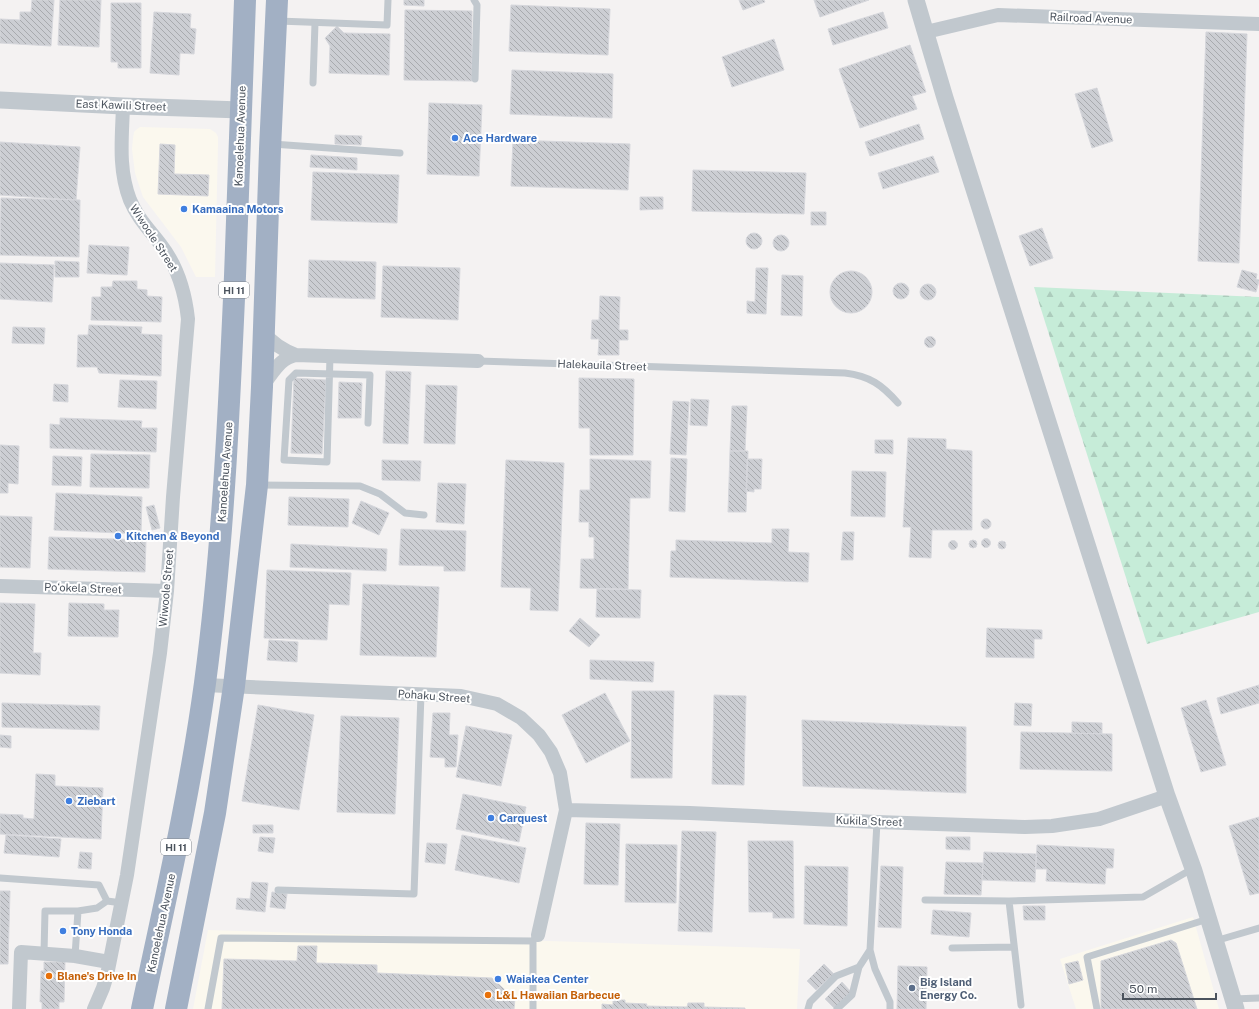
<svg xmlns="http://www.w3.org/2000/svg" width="1259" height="1009" viewBox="0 0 1259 1009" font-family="'Public Sans',sans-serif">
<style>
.commercial{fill:#fbf8ee}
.forest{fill:url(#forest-firs)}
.building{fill:url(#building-back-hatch);stroke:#d6d7dc}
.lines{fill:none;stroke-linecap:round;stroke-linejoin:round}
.service{stroke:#c1c8ce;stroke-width:7}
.minor{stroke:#c1c8ce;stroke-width:14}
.tertiary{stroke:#c1c8ce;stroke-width:17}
.trunk{stroke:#a2b0c4;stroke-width:22}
.shop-dot{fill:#3f7fe0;stroke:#fff;stroke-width:1.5}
.food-dot{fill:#e8710a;stroke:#fff;stroke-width:1.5}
.service-dot{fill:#5c6f8a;stroke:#fff;stroke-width:1.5}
.labels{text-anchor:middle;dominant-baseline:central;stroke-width:4;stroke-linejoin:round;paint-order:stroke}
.shield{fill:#fff;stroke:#81878e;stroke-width:1}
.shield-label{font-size:10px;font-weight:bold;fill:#4b535d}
.street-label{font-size:11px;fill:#4b535d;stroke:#fff}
.shop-label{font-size:11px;font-weight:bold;fill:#366cbe;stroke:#fff;text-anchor:start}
.food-label{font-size:11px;font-weight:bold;fill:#c56008;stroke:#fff;text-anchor:start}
.service-label{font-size:11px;font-weight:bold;fill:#4e5e75;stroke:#fff;text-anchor:start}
</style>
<defs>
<pattern id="forest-firs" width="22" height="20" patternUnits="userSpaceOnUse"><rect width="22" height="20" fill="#c6ecd8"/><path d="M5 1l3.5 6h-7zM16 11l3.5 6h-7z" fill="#acccbc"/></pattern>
<pattern id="building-back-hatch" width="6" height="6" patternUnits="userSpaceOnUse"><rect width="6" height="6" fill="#ccced3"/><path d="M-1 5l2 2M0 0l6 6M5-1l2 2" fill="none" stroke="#a8aaae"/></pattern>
</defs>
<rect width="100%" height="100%" fill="#f4f2f2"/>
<path class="commercial" d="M140,127l70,2 6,4 2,4v7l-3,133h-19l-15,-30 -38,-50 -8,-24 -3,-24 1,-11 1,-6 2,-2z
M1193,917l26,92h-143l-16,-50z
M208,930l592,19 -3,60h-604z"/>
<path class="forest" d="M1034,287l225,10v315l-112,32z"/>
<path class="building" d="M32,0h22l-3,46 -51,-3v-24l20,1v-8h11z
M60,0h41l-2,47 -41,-2z
M404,0h20v6l-20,-1z
M739,0h25l1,2 -22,8z
M814,0h55l-49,17z
M111,3h30v65h-23v-6h-7z
M511,5l99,4 -2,46 -99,-4z
M405,10l67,1v70l-68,-1z
M154,12l37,2 -1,14 6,1 -2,25 -14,-1 -1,22 -29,-2z
M883,12l5,16 -55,17 -5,-16z
M337,26l7,7 46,1 -1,41 -60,-2 1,-27 -5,-8z
M1206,32l41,2 -8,229 -41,-2z
M774,39l10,31 -52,17 -10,-30z
M910,45l16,47 -14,4 5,13 -57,19 -21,-59z
M512,70l101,4 -1,44 -102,-4z
M1097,88l16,53 -21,7 -17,-54z
M429,103l53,2 -3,71 -52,-2z
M919,124l5,15 -54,17 -5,-14z
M335,135l27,1 -1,9 -26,-1z
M513,140l117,4 -2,46 -117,-4z
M0,142l80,5 -4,53 -76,-5z
M160,144l15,1 -1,29 35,1 -1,21 -50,-2z
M311,155l46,3v12l-47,-3z
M933,156l6,16 -56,17 -5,-16z
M693,170l113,3 -2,41 -112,-3z
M313,172l86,3 -2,48 -86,-3z
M640,197h23v12l-23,1z
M1,198l79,2 -1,57 -79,-2z
M811,212h15v13h-15z
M1042,228l11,30 -23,8 -11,-30z
M746 241a8 8 0 1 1 16 0a8 8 0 1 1-16 0Z
M773 243a8 8 0 1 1 16 0a8 8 0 1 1-16 0Z
M89,245l40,2 -2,28 -40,-2z
M309,260l67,2 -1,37 -67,-2z
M55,261l24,1v15h-24z
M0,263l54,2 -2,37 -52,-3z
M383,266l77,2 -2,52 -77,-3z
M756,268h12l-2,46 -19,-1v-12l8,1z
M1242,270l15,4 -1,5 3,1v1l-3,11 -19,-5z
M830 292a21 21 0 1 1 42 0a21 21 0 1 1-42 0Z
M782,275l21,1 -1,40 -21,-1z
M113,281h24v8l10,1v6l15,1 -1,25 -70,-2 1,-23h9v-10h11z
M893 291a8 8 0 1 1 16 0a8 8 0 1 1-16 0Z
M920 292a8 8 0 1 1 16 0a8 8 0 1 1-16 0Z
M600,296l20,1 -1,33h9v10h-9v15h-21l1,-16h-8l1,-19h7z
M89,325l53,2 -1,7 21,1 -1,41 -62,-3 -2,-6h-20l1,-32h10z
M13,327l32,1 -1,16 -32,-1z
M924.5 342a5.5 5.5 0 1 1 11 0a5.5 5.5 0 1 1-11 0Z
M386,371l25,1 -3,72 -25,-1z
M294,378l32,2 -4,74 -31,-1z
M579,378l55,1 -1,76h-43v-27h-11z
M120,380l37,1 -1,28 -38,-2z
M339,382l23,1 -1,35h-23z
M54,384l14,1v17l-15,-1z
M426,385l31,1 -2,58 -31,-1z
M691,399l18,1 -2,26 -17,-1z
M673,401l16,1 -3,53 -16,-1z
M732,406h15l-2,45h-15z
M60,418l82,3 -1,7h16l-1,24 -106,-4v-24l10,1z
M908,438l38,1v10l26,2v79h-40l-1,28 -22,-1 2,-30h-8z
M875,440h18v14l-18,-1z
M0,445l19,1 -1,38 -10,-1v10h-8z
M730,451h18l-2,61h-18z
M91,454l59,1 -1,33 -59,-1z
M53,456l29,1 -1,29 -29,-1z
M671,458l16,1 -2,53 -16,-1z
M590,459l61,2 -1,37h-20l-2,91 -48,-1 1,-29h13v-22h-5v-15h-10l1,-32h10z
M747,459h15l-1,30h-7v3l-8,-1z
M382,460l39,1 -1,20 -38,-1z
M506,460l58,3 -6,148 -28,-1 1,-22 -30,-1z
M852,471l34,1 -1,45 -34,-1z
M438,483l28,1 -2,40 -28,-2z
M56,493l86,4 -1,37 -87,-4z
M289,497l60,2 -1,28 -60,-2z
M361,501l28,12 -10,22 -27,-12z
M154,505l6,23 -8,2 -6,-23z
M0,516l32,1 -2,51 -30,-1z
M981 524a5 5 0 1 1 10 0a5 5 0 1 1-10 0Z
M401,529l65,2 -1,40h-21v-5l-45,-1z
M772,529h17l-1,23 21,1 -1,29 -138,-5 1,-26h5v-11l96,3z
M843,532h11l-1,28h-12z
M49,537l97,3 -1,32 -97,-3z
M981.5 543a4.5 4.5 0 1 1 9 0a4.5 4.5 0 1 1-9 0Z
M969 544a4 4 0 1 1 8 0a4 4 0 1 1-8 0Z
M948.5 545a4.5 4.5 0 1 1 9 0a4.5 4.5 0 1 1-9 0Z
M998 545a4 4 0 1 1 8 0a4 4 0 1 1-8 0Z
M291,544l96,5 -1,22 -96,-4z
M267,570l84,3 -2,32 -20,-1 -2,36 -63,-2z
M363,584l76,3 -3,70 -76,-2z
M597,589l44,1 -1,28 -44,-1z
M0,603l35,1 -2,49h8l-1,22 -40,-2z
M69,603l35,1v6h15l-1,27 -50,-1z
M580,618l20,17 -11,12 -20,-16z
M987,628l55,2v9h-8v19l-48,-1z
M269,640l29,2 -1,20 -30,-2z
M590,660l64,2 -1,20 -63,-3z
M1259,685v18l-38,11 -4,-16z
M632,691h42l-2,87h-41z
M605,693l25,48 -44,22 -24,-48z
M714,695l32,1 -2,89 -32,-1z
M1206,700l20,65 -25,7 -20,-64z
M2,703l98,3 -1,24 -97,-3z
M1015,703l17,1 -1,22 -17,-1z
M258,705l56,10 -15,95 -57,-9z
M433,713h17l-1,22h9l-2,32h-11v-9l-15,-1z
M341,716l58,2 -4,96 -58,-2z
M802,720l164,7v66l-163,-7z
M1072,722l30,1v11l-30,-1z
M466,726l46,9 -11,51 -45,-9z
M1021,732l91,2v37l-92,-2z
M0,735l11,1v12l-11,-1z
M36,774l19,1v11l48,2 -2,51 -101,-5v-20l23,1v3l11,1z
M463,794l63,13 -7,35 -63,-13z
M1259,817v76l-9,2 -21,-69z
M586,823l34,1 -2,61 -34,-1z
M253,825h20v8h-20z
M682,831l34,1 -4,100 -34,-1z
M6,835l55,4 -2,18 -55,-4z
M462,835l64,13 -7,35 -64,-13z
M260,837l15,1 -2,15 -15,-2z
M946,837h24v13l-24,-1z
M748,841h45l1,77h-21v-6h-24z
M427,843l20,1 -2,20 -20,-2z
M626,844l51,1 -1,58 -51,-1z
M1037,845l77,4 -1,19h-7l-1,16 -59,-3 1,-12h-11z
M80,852l12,1 -1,16 -13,-1z
M984,852l52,2 -1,28 -53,-2z
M946,862l37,1 -2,32 -37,-1z
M805,866l43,1 -1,59 -43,-2z
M881,866l22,1 -2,61 -23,-1z
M252,882l16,1 -3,29 -29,-3 1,-11 13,1z
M0,891h10l-2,73h-8z
M272,892l15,2 -2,15 -15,-2z
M1023,906h22v14h-21z
M933,910l38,3 -2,24 -38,-3z
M1171,940l5,3 21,66h-96v-48z
M298,946h19l-1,17 61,2v8l115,5 23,21 -1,10h-292l2,-50 73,2z
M1078,961l5,19 -14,4 -4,-20z
M44,962h21l-1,40h-5v7h-17v-7h-2l1,-31h3z
M824,964l10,10 -18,16 -9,-9z
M898,966l29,1 -1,42h-29z
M842,982l9,10 -17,16 -9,-9z
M613,1000h12v3l22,1 -1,2 41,1 1,-4h16v4l41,1v1h-143v-5l11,1z"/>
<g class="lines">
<path class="service" d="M474,0l3,5 -2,74
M278,21l109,4 1,-25
M313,83l2,-60
M272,144l128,9
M330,356l-3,106 -43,-2 5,-80 7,-7 74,2 -2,48
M478,361l367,12c25,3 37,12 53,30
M259,485l101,1 20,8 25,19 19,2
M877,822l-7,128 5,19 15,33v7
M0,878l99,7 8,16
M278,890l136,4 7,-200
M925,900l84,1
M1215,941l44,-13
M952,948l62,-1
M44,953l1,-42h33l19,-3 10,-7 15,2
M75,956l3,-45
M1233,999l26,-1
M1021,1005l-12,-104 134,-4 49,-28
M208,1009l13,-71 312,3
M533,1009v-68l2,-3
M808,1009l2,-7 26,-26 23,-9 11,-17
M837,1009l15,-14 7,-28
M1097,1009l-10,-52 121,-38"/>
<path class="minor" d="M926,32l72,-17 261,9
M263,332c9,11 19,18 33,23
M262,386c11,-12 16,-27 34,-31l182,6
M0,586l167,5
M204,685l257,11 36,8 24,14 18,17 12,17 9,21 6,37 -28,125
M566,810l124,3 187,9 148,5 27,-1 47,-7 68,-23
M19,1009l2,-57 54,4 34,6
M94,1009l9,-21 4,-13 20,-100 33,-222 7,-62 6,-94 15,-178c-3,-28 -10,-52 -27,-74 -12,-16 -23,-26 -31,-45 -12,-31 -8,-62 -7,-94"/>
<path class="tertiary" d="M916,0l29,98 222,698 27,75 42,138
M0,100l123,6 118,4"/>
<path class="trunk" d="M142,1009c23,-108 48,-216 63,-326 18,-135 24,-271 30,-407 3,-92 7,-184 10,-276
M176,1009l39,-196 19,-127 23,-201 5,-98 8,-238 7,-149"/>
</g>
<g class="shop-dot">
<circle cx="455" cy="138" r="4"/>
<circle cx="184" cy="209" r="4"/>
<circle cx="118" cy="536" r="4"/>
<circle cx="69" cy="801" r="4"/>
<circle cx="491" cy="818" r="4"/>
<circle cx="63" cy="931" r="4"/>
<circle cx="498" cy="979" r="4"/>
</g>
<g class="food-dot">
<circle cx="49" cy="976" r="4"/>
<circle cx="488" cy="995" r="4"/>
</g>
<circle class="service-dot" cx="912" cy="988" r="4"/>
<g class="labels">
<g class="shield">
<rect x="219" y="282" width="30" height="16" rx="3"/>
<rect x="161" y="839" width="30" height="16" rx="3"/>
</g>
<g class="shield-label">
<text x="234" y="290">HI 11</text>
<text x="176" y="847">HI 11</text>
</g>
<g class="street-label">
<text transform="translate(1091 18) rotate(2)">Railroad Avenue</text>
<text transform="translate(121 105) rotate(2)">East Kawili Street</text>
<text transform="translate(240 136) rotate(-88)">Kanoelehua Avenue</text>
<text transform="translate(154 238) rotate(57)">Wiwoole Street</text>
<text transform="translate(602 365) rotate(2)">Halekauila Street</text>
<text transform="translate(225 472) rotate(-86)">Kanoelehua Avenue</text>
<text transform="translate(83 588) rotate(2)">Po‘okela Street</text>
<text transform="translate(166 588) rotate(-85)">Wiwoole Street</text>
<text transform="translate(434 696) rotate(4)">Pohaku Street</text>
<text transform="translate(869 821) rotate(2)">Kukila Street</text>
<text transform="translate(161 923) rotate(-78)">Kanoelehua Avenue</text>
</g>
<g class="shop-label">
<text x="463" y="138">Ace Hardware</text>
<text x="192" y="209">Kamaaina Motors</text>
<text x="126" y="536">Kitchen &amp; Beyond</text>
<text x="77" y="801">Ziebart</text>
<text x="499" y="818">Carquest</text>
<text x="71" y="931">Tony Honda</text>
<text x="506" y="979">Waiakea Center</text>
</g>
<g class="food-label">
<text x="57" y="976">Blane's Drive In</text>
<text x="496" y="995">L&amp;L Hawaiian Barbecue</text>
</g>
<g class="service-label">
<text x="920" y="982">Big Island<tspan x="920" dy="13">Energy Co.</tspan></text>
</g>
</g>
<path d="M1123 993v6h93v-6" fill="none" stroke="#4b535d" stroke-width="2"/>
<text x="1129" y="993" font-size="12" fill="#4b535d" stroke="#ffffff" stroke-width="3" paint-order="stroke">50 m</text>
</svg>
